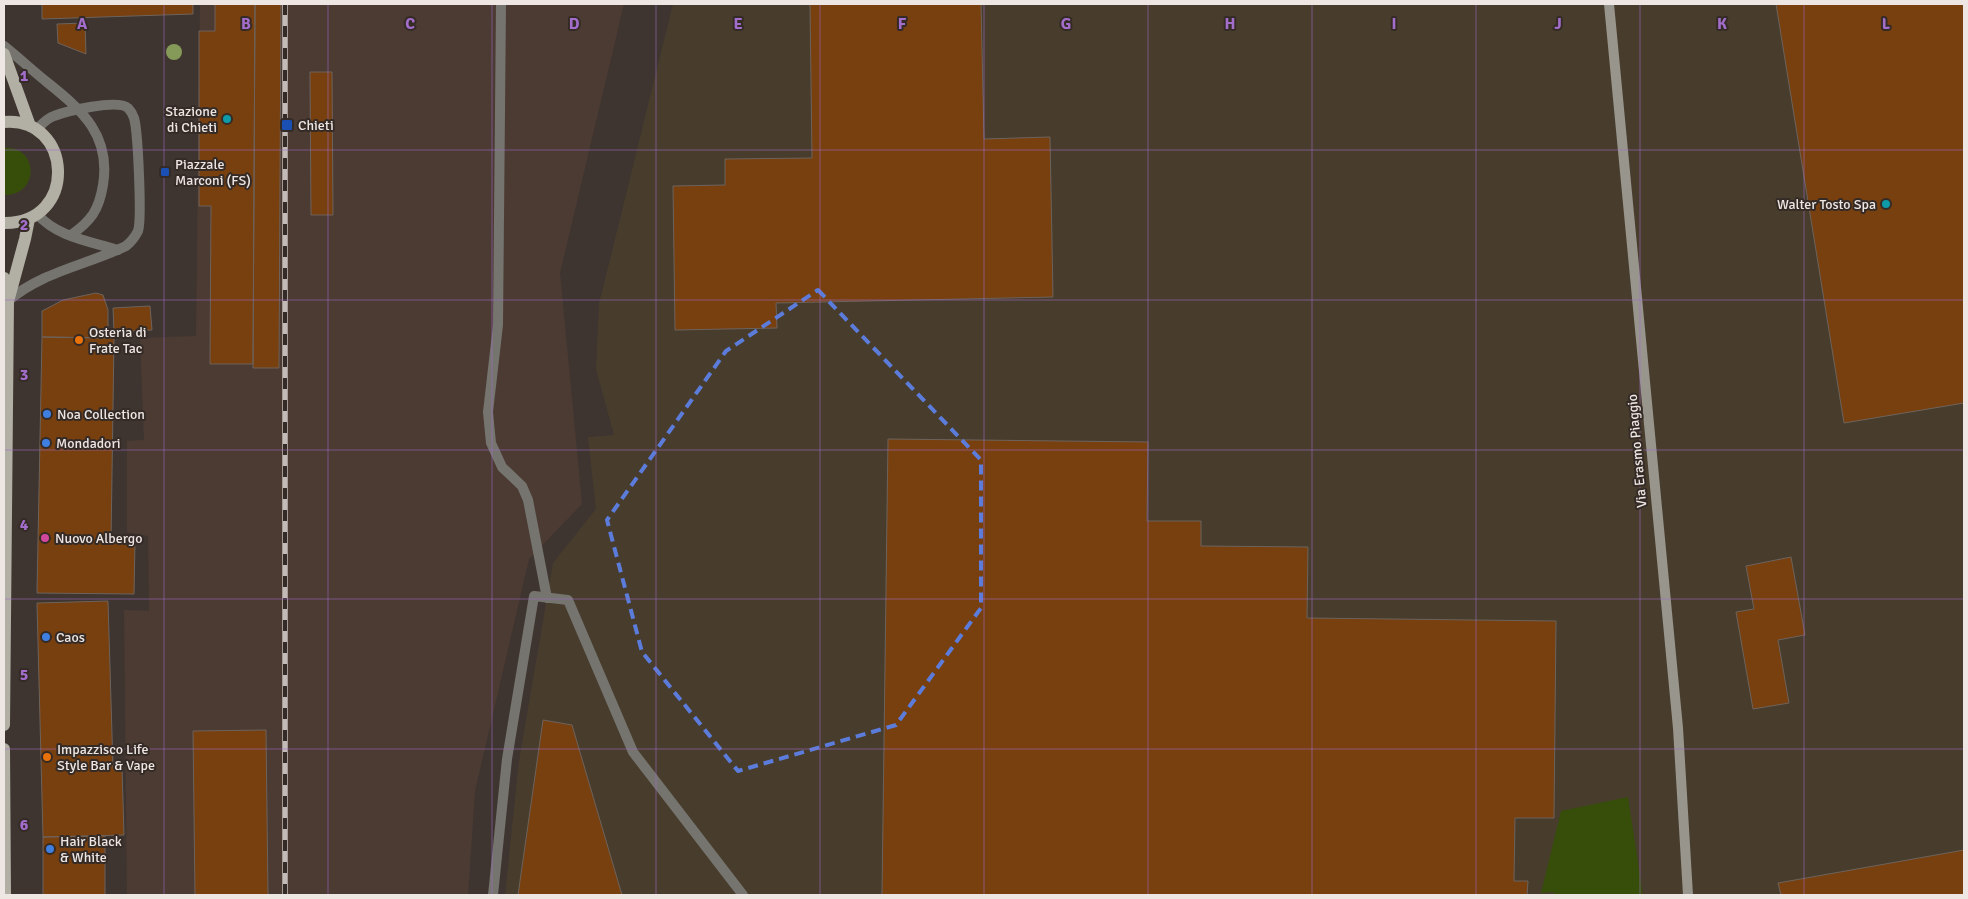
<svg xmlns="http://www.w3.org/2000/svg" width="1968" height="899" viewBox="0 0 1968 899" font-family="Signika,sans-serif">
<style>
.built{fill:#4c3b33}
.industrial{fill:#483d2d}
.green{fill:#374e0b}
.building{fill:#783f0f;stroke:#6d635c}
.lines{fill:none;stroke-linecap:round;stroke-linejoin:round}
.lane{stroke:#75746f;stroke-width:10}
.secondary{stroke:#98958d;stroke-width:10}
.primary{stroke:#b2afa5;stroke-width:12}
.rail-casing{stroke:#c3bbb8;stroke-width:5.5}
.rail{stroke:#352b26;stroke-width:4;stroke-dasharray:11;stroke-linecap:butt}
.tree{fill:#859a59}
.marked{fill:none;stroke:#5b7cdb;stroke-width:4;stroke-dasharray:10 6;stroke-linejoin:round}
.grid{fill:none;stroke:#a36dcc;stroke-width:1;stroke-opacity:0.55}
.culture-dot{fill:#0f9aa8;stroke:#352b26;stroke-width:2}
.transit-dot{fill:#1a4fb4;stroke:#352b26;stroke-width:2}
.food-dot{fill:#e8710a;stroke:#352b26;stroke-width:2}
.shop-dot{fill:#3f7fe0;stroke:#352b26;stroke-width:2}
.hotel-dot{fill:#d1479c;stroke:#352b26;stroke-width:2}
.labels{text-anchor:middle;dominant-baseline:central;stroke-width:4;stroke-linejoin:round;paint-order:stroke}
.poi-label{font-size:14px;fill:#ede6e3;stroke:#352b26;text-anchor:start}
.street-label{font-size:14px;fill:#ede6e3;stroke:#352b26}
.grid-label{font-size:16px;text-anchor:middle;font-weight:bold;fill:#a36dcc;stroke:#352b26;stroke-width:4;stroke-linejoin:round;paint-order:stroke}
</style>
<rect width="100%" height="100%" fill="#3f3530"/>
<path class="built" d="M200,4h424l-64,269 22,231 -53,55 -54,232 -7,104h-341l-3,-285 25,1 -1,-75 -21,-4v-91l17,-1 -4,-102 56,-2z"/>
<path class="industrial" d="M673,4h1291v891h-1459l14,-134 34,-198 43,-54 -8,-72 26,-2 -18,-66 3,-65z"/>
<path class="green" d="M4,148c34,-3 37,47 0,47z
M1628,797l15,98h-89l-1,-3 -12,1 20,-82z"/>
<path class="building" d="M42,4h151v10l-151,5z
M215,4h40l-2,360h-43l1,-158h-12v-175h16z
M255,4h26l-2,364h-26z
M810,4h171l3,135 66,-2 3,160 -277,6 1,25 -102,2 -2,-144 52,-1v-26l87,-1z
M1776,4h188v399l-120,20z
M85,23l1,31 -28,-11 -1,-19z
M310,72h22l1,143h-22z
M96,293l7,2 5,15v28l-66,-1v-26l21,-11z
M150,306l2,24 -38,2 -1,-24z
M42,337l72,1 -3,203 24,1 -1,52 -97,-1z
M888,439l260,3 -1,79h54v25l107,1 -1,71 249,3 -2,197h-39l-1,63h14l-1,14h-645z
M1791,557l14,78 -27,5 11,63 -36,6 -17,-97 18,-3 -8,-43z
M108,601l5,167h9l2,67 -81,2 -6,-234z
M543,720l29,5 50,170h-104z
M266,730l2,165h-73l-2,-164z
M105,836v59h-62v-58z
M1964,850v45h-183l-3,-12z"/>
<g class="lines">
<path class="lane" d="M501,4l-3,321 -10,87 3,31 11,24 20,19 6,14 19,98
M4,46c15,12 29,25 44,37 35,28 63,53 55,102 -4,25 -12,36 -32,50
M37,214c20,23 52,27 81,36
M8,301c33,-29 79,-36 118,-55 5,-4 9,-9 12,-15 4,-11 0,-100 -4,-113 -1,-3 -4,-8 -6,-10 -11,-9 -61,3 -74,8 -7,2 -13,9 -18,14
M493,895l14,-136 27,-163 34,4 65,152 110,143"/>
<path class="secondary" d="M1609,4l69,724 10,167"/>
<path class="primary" d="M4,54l26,72
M4,122c69,-6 75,102 0,101
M4,278l4,23 -4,424
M9,298l16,-59 4,-20
M4,749l1,146"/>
<g class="rail-casing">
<path id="rail" d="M285,4v891"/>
</g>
<use href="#rail" class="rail"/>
</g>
<circle class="tree" cx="174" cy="52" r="8"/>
<path class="marked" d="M818,290l163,170v148l-85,117 -158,46 -96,-119 -35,-132 119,-169z"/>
<path class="grid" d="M164,4v891M328,4v891M492,4v891M656,4v891M820,4v891M984,4v891M1148,4v891M1312,4v891M1476,4v891M1640,4v891M1804,4v891M4,150h1960M4,300h1960M4,450h1960M4,599h1960M4,749h1960"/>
<g class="culture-dot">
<circle cx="227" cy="119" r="5"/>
<circle cx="1886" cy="204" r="5"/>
</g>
<g class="transit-dot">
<rect x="281" y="119" width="12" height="12" rx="2.5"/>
<rect x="160" y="167" width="10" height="10" rx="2.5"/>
</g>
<g class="food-dot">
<circle cx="79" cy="340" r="5"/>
<circle cx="47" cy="757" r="5"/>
</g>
<g class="shop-dot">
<circle cx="47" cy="414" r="5"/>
<circle cx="46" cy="443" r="5"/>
<circle cx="46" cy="637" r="5"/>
<circle cx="50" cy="849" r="5"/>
</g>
<circle class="hotel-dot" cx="45" cy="538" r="5"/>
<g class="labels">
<g class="poi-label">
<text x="217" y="111" text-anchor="end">Stazione<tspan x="217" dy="16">di Chieti</tspan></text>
<text x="298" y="125">Chieti</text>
<text x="175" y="164">Piazzale<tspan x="175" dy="16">Marconi (FS)</tspan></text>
<text x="1876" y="204" text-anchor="end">Walter Tosto Spa</text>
<text x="89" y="332">Osteria di<tspan x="89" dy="16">Frate Tac</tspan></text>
<text x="57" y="414">Noa Collection</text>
<text x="56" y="443">Mondadori</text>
<text x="55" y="538">Nuovo Albergo</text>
<text x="56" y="637">Caos</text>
<text x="57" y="749">Impazzisco Life<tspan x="57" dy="16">Style Bar &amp; Vape</tspan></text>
<text x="60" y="841">Hair Black<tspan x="60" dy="16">&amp; White</tspan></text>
</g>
<g class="street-label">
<text transform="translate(1637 451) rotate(-95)">Via Erasmo Piaggio</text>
</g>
</g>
<g class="grid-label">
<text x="82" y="29">A</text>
<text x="246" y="29">B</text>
<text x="410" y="29">C</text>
<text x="574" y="29">D</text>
<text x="738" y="29">E</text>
<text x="902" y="29">F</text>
<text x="1066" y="29">G</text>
<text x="1230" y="29">H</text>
<text x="1394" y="29">I</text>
<text x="1558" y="29">J</text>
<text x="1722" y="29">K</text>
<text x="1886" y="29">L</text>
<text x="24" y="81">1</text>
<text x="24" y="230">2</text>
<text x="24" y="380">3</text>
<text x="24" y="530">4</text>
<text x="24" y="680">5</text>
<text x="24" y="830">6</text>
</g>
<rect width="1968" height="899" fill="none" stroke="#ede6e3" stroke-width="10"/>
</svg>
